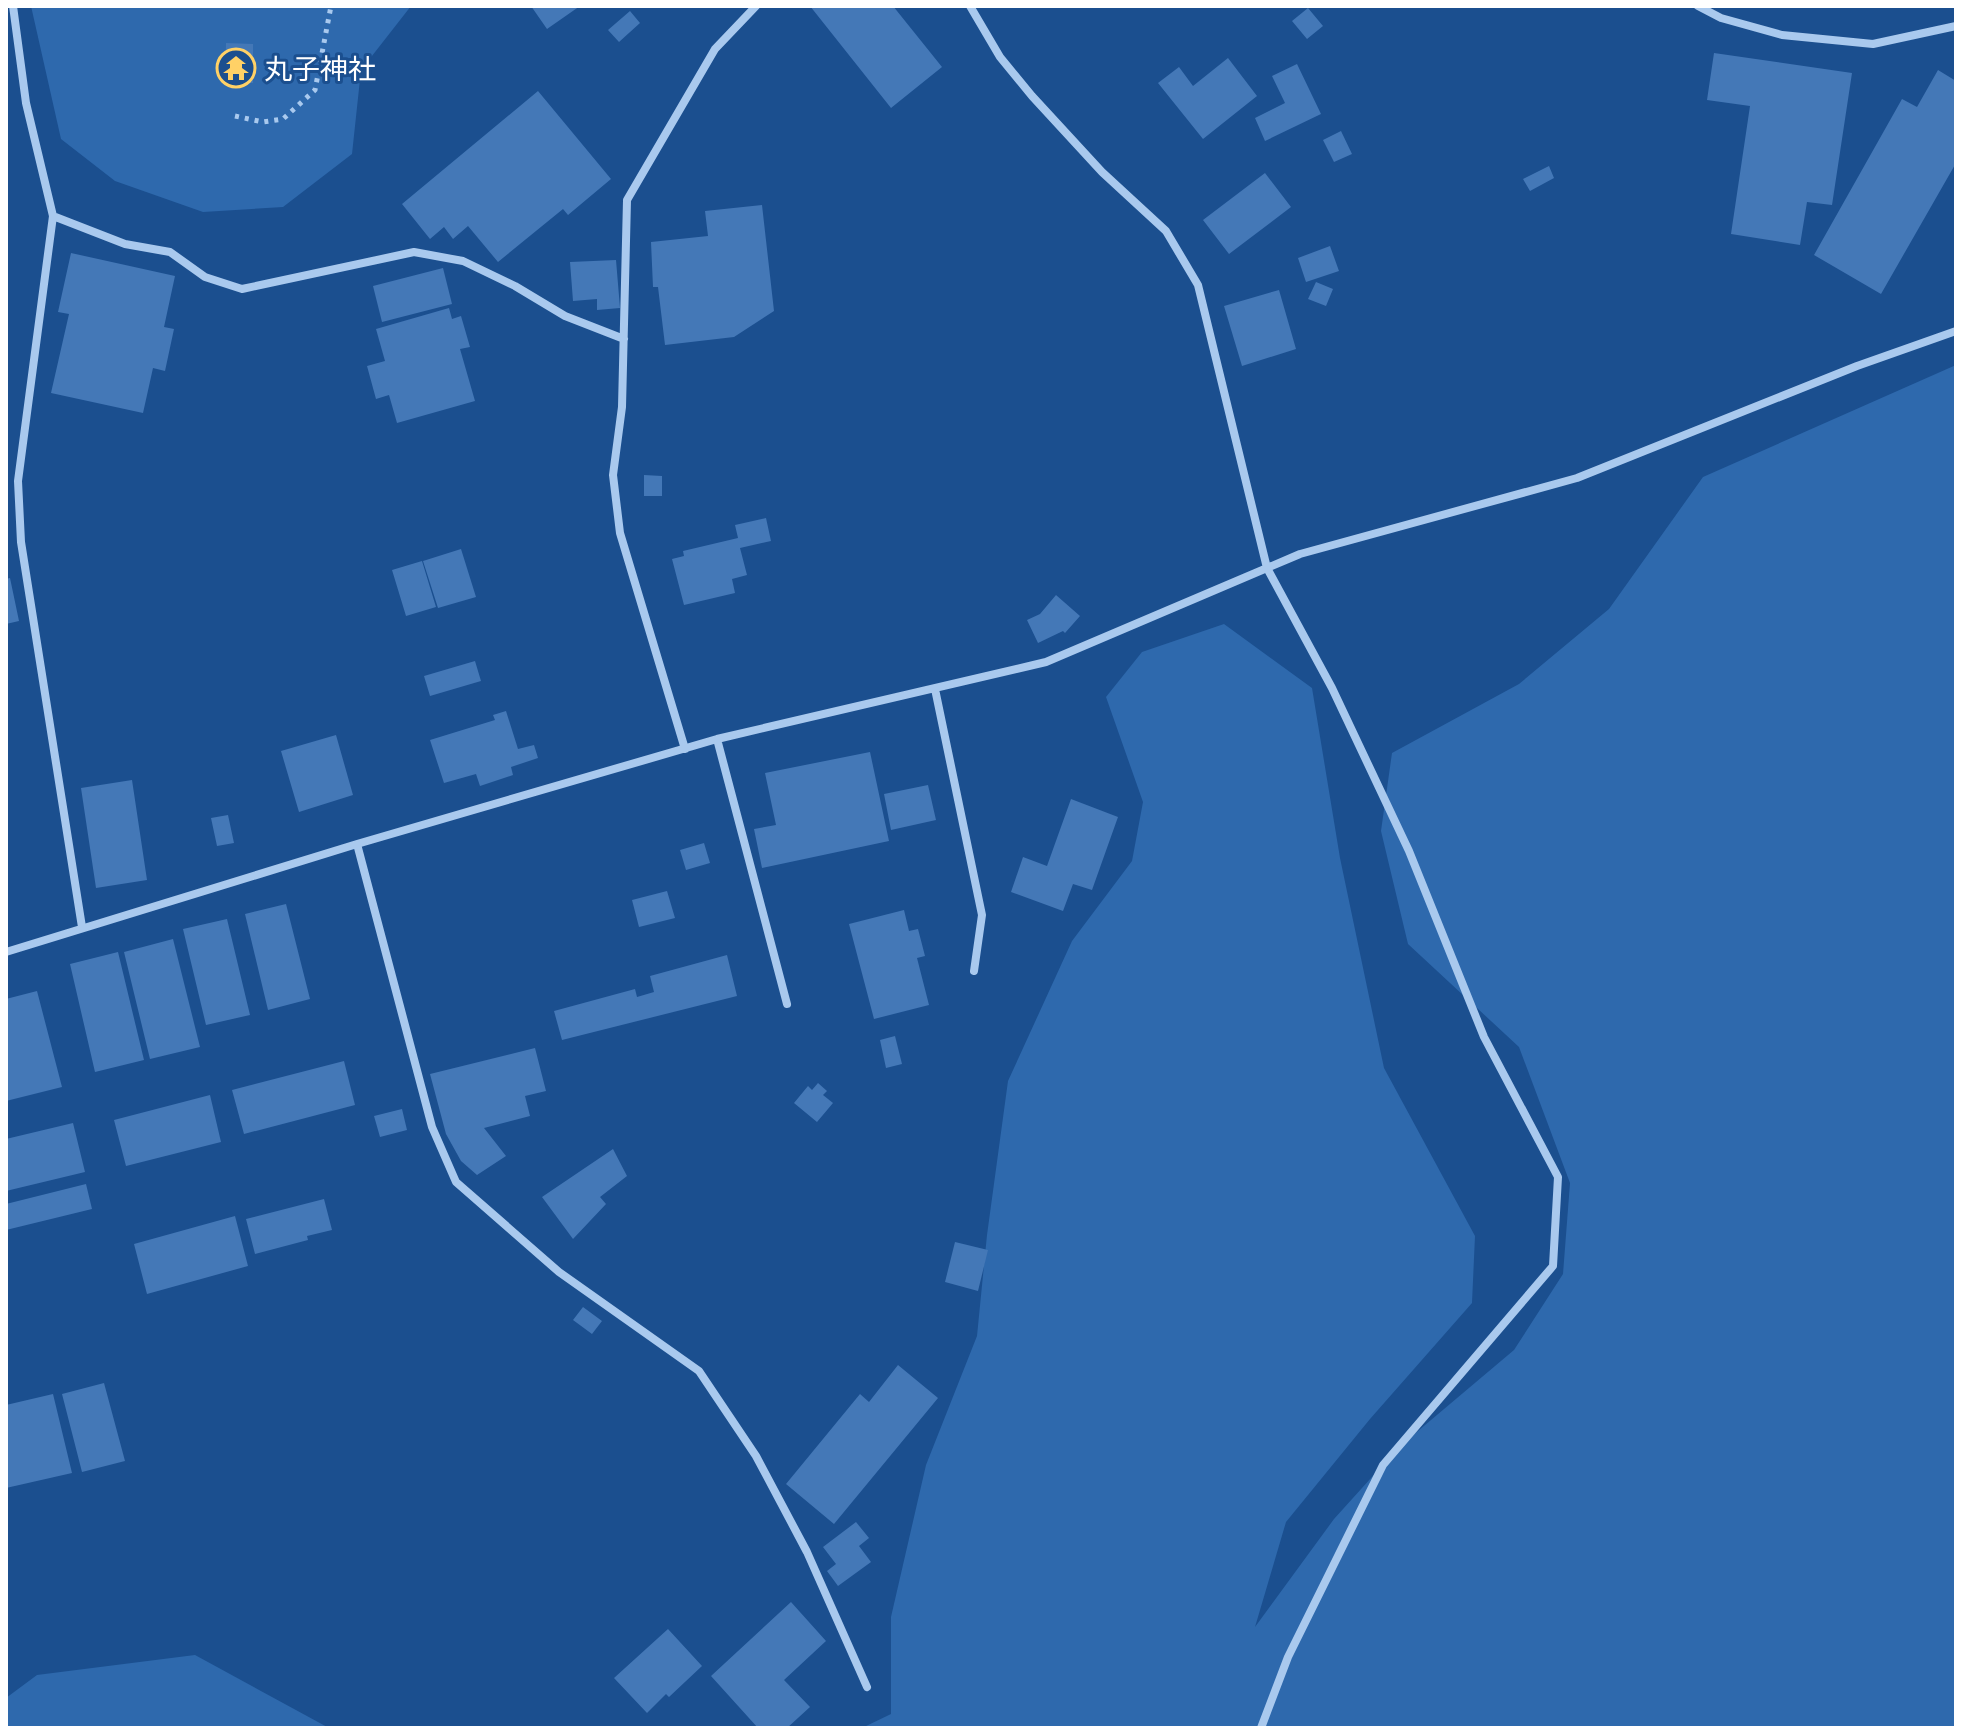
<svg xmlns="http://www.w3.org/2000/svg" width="1962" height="1734" viewBox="0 0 1962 1734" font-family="Quicksand,'Noto Sans JP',sans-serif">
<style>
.green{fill:#2e69ad}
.building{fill:#4478b7}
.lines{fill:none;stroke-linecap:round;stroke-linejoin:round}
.path{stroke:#a9c9ee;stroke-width:5;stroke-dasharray:4 6;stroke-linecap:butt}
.minor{stroke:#a9c9ee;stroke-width:8}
.labels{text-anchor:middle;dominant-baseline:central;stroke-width:6;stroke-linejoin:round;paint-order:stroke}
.poi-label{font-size:28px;fill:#fff;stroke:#1b4f8f;text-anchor:start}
</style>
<rect width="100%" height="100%" fill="#1b4f8f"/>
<path class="green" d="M31,6h380l-50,64 -9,84 -69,53 -80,5 -88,-31 -54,-42z
M1956,365v1363h-1094l29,-14v-97l35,-152 51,-129 10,-101 21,-154 64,-140 60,-80 11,-59 -37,-105 36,-45 82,-28 88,64 28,170 44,210 91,168 -3,67 -102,116 -84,103 -31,105 79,-108 65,-72 115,-97 49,-76 7,-91 -51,-136 -111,-103 -27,-113 11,-78 127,-69 90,-75 94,-132z
M195,1655l134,73h-323v-30l31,-23z"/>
<path class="building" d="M531,6h49l-33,23z
M810,6h83l49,61 -51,41z
M1308,8l15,18 -16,13 -15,-18z
M630,11l10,12 -21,19 -11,-12z
M226,43l27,1v39l-28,-1z
M1714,53l138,20 -20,132 -25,-3 -7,43 -69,-11 19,-128 -43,-6z
M1228,58l29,38 -54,43 -45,-56 21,-16 14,19z
M1297,64l24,50 -56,27 -10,-23 30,-15 -13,-27z
M1938,70l18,11v82l-75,131 -67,-39 88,-156 15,8z
M538,91l73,88 -43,36 -5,-6 -65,53 -30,-36 -15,13 -9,-12 -14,12 -28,-35z
M1341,131l11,23 -18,8 -11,-22z
M1549,166l5,12 -24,13 -7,-12z
M1265,173l26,34 -62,47 -26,-34z
M762,205l12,106 -40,26 -69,8 -7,-58h-5l-2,-45 57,-6 -3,-25z
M1330,246l9,25 -33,11 -8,-24z
M71,253l104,23 -11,51 10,2 -9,42 -12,-3 -10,45 -92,-20 18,-79 -11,-2z
M616,260l4,48 -23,2v-11l-24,2 -3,-39z
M443,268l9,36 -70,18 -9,-36z
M1316,282l17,7 -7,17 -18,-7z
M1279,290l17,59 -54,17 -18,-60z
M449,308l3,11 9,-3 9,31 -10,2 15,52 -78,22 -8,-28 -13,4 -9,-33 18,-5 -9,-32z
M644,475l18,1v20h-18z
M766,518l5,23 -31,7 7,27 -15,4 3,14 -51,12 -12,-46 12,-3 -1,-5 55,-13 -3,-13z
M461,549l15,48 -38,11 -15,-47z
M422,561l14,46 -30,9 -14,-46z
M10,578l9,43 -13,3v-45z
M1056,595l24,21 -15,17 -2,-2 -25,12 -11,-23 13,-6z
M475,661l6,20 -51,15 -6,-20z
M506,711l12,38 16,-4 4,13 -27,9 2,8 -33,11 -4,-12 -32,9 -14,-43 65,-20 -2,-5z
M336,735l17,60 -54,17 -18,-61z
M870,752l19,89 -127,27 -8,-39 22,-4 -11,-52z
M132,780l15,100 -51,8 -15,-100z
M928,785l8,35 -45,10 -7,-36z
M1071,799l47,18 -26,73 -19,-6 -10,27 -52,-19 12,-35 24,9z
M228,815l6,28 -17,3 -6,-28z
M704,843l6,20 -24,7 -6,-20z
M667,891l8,27 -36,9 -7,-27z
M286,904l24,95 -42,11 -23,-96z
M904,910l5,21 9,-2 7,27 -8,2 12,47 -55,14 -25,-95z
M227,919l23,96 -44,10 -23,-96z
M173,939l27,108 -50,12 -26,-107z
M118,952l26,108 -49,12 -25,-108z
M727,955l10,41 -175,44 -8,-29 81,-22 2,8 17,-5 -4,-16z
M37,991l25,96 -56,14v-102z
M895,1036l7,28 -16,4 -6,-28z
M535,1048l11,43 -21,5 5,20 -46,12 22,28 -29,19 -16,-14 -15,-27 -16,-60z
M344,1061l11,44 -111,29 -12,-44z
M818,1083l9,8 -4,4 10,8 -16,19 -23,-19 14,-17 4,4z
M210,1095l11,47 -95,24 -12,-46z
M402,1109l5,21 -27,7 -6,-21z
M73,1123l12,49 -79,19v-52z
M613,1149l14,27 -27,21 6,7 -33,35 -31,-42z
M86,1184l6,25 -86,21v-26z
M324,1199l8,31 -25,6 1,4 -53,14 -9,-35z
M235,1216l13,50 -101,28 -13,-50z
M955,1242l33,8 -10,41 -33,-9z
M583,1307l19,14 -10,13 -19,-14z
M898,1365l40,33 -104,126 -48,-40 74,-90 9,8z
M104,1383l21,78 -43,11 -20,-78z
M53,1394l19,79 -66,15v-83z
M856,1522l13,16 -10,8 12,16 -33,24 -11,-15 9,-7 -13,-17z
M791,1602l35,39 -42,39 26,27 -23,21h-29l-47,-52z
M668,1629l34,37 -33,31 -3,-3 -19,19 -33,-35z"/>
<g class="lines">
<path class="path" d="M235,116l28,6 20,-3 32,-29 16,-84"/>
<path class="minor" d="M13,6l13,97 27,113 -35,265 3,61 61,385
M970,6l30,51 32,39 70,76 64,59 32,54 69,283 65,120 77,163 75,186 74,140 -5,89 -170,199 -95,192 -27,71
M1698,6l23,12 61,17 91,9 83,-18
M53,216l72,28 45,8 35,25 37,12 172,-37 49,9 52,25 50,30 59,23
M935,689l47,226 -8,56
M717,739l70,265
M685,749l-65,-216 -7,-58 9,-68 5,-207 88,-151 41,-43
M357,844l75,283 24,55 103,90 140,99 57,85 51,96 60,135
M6,952l351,-108 360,-105 329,-77 254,-108 277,-76 280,-112 99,-35"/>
</g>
<defs>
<g id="temple-ring" transform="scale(2)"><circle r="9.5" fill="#1b4f8f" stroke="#ffd166" stroke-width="1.5"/><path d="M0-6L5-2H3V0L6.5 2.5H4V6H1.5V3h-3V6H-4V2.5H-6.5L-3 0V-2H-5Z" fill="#ffd166"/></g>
</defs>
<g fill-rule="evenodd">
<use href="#temple-ring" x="236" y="68"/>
</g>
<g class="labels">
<g class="poi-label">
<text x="264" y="68">丸子神社</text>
</g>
</g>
<rect width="1962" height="1734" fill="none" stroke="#ffffff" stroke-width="16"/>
</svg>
